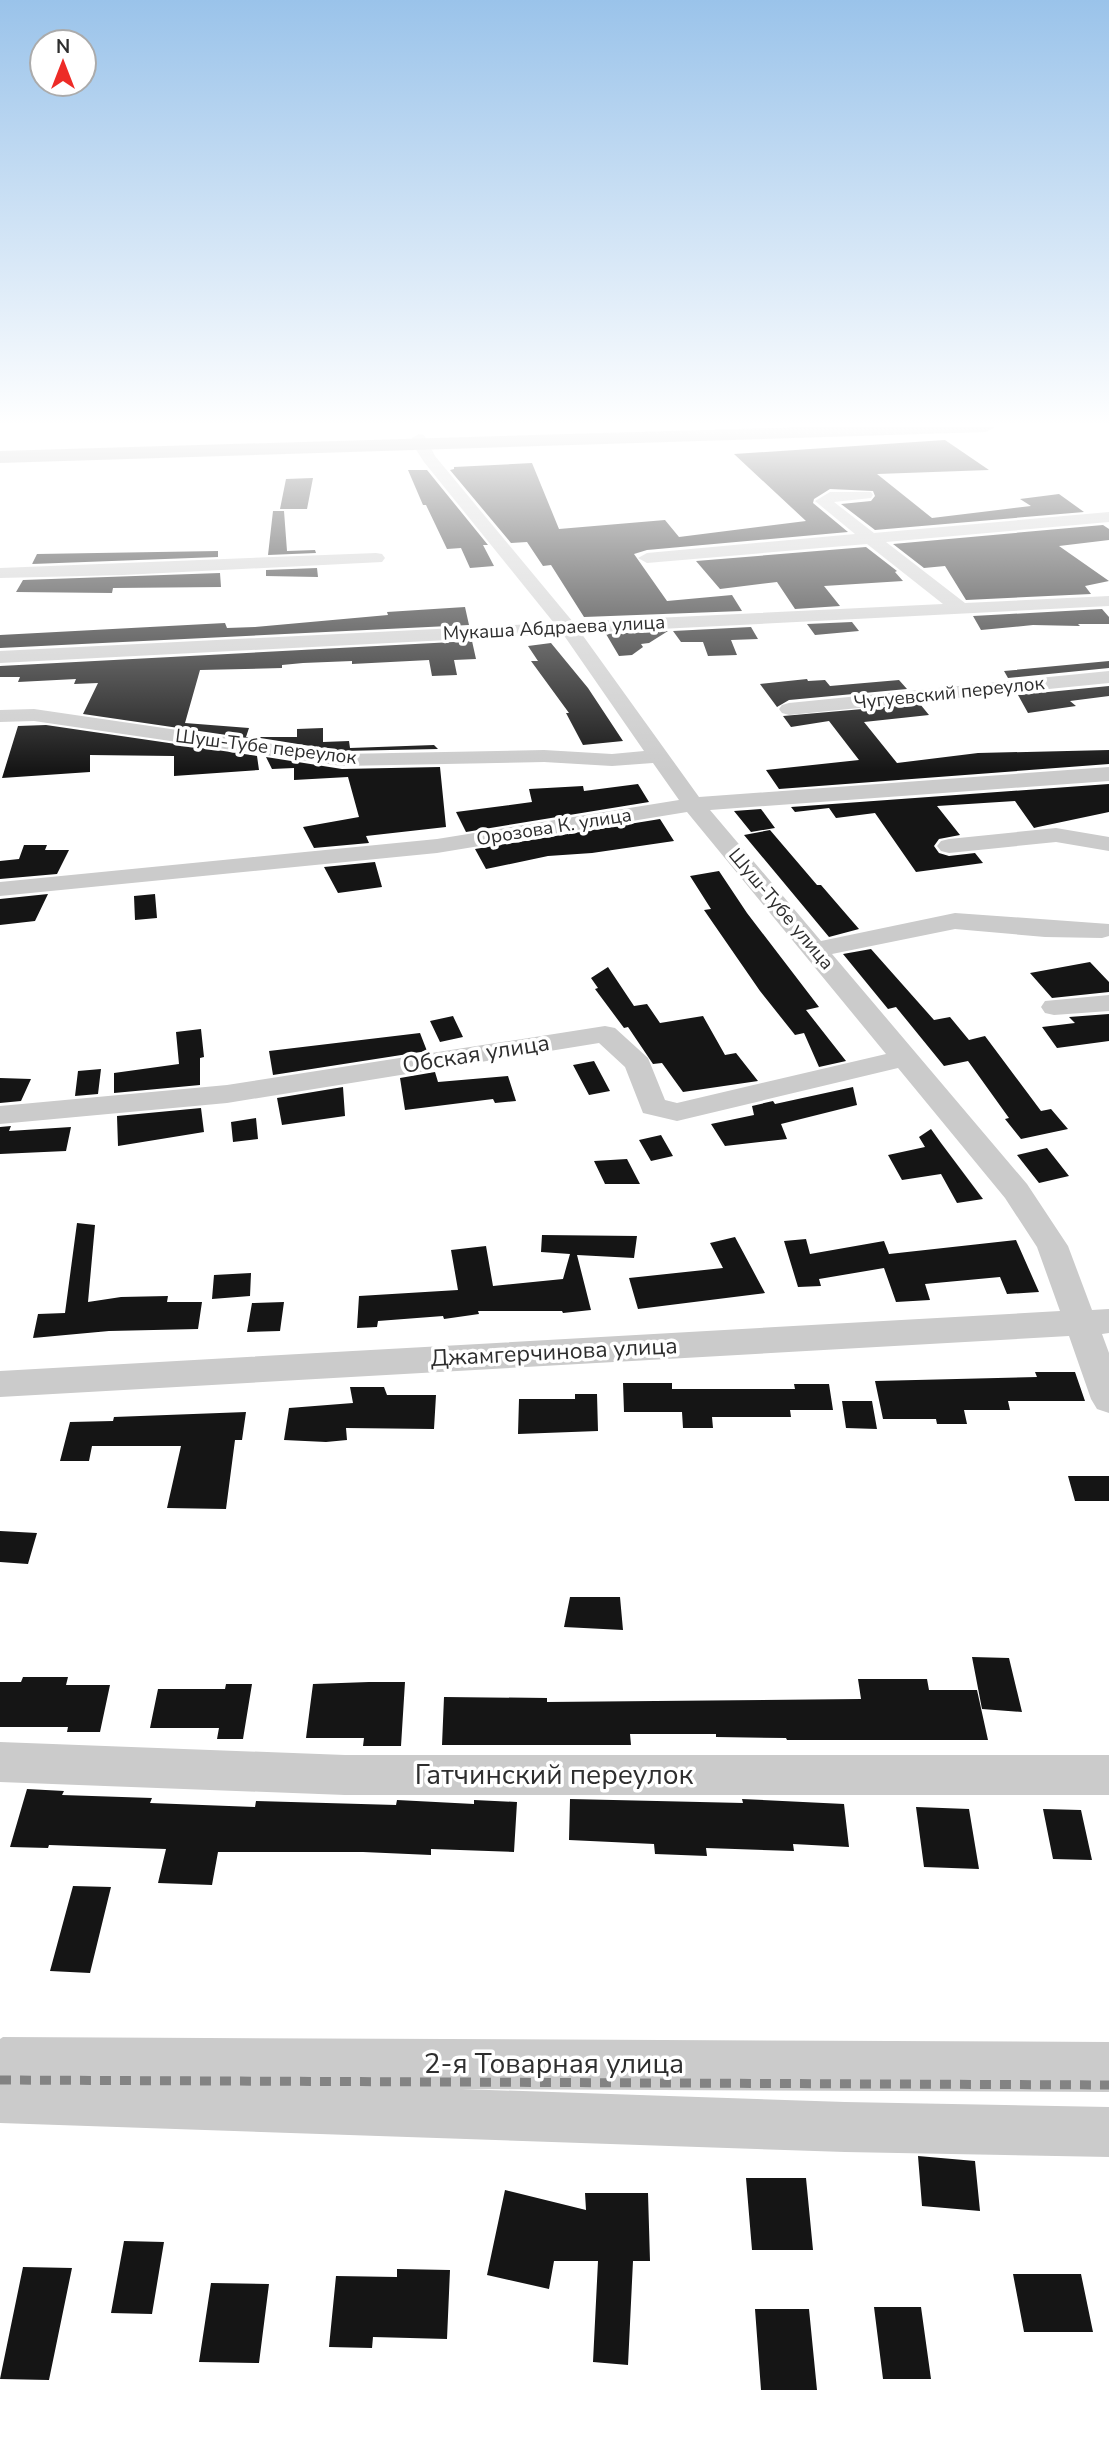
<svg xmlns="http://www.w3.org/2000/svg" width="1109" height="2455" viewBox="0 0 1109 2455" font-family="'Nunito Sans',sans-serif">
<style>
.building{fill:#151515}
.lines{fill:none;stroke-linecap:round;stroke-linejoin:round}
.minor{fill:#cbcbcb;fill-rule:evenodd}
.major{fill:#a6a6a6;fill-rule:evenodd}
.rail{stroke:#838383;stroke-width:9;stroke-dasharray:11 9;stroke-linecap:butt}
.labels{text-anchor:middle;dominant-baseline:central;stroke-width:7;stroke-linejoin:round;paint-order:stroke}
.far-street-label{font-size:19px;fill:#2e2e2e;stroke:#fff}
.street-label{font-size:23px;fill:#2e2e2e;stroke:#fff}
.near-street-label{font-size:28px;fill:#2e2e2e;stroke:#fff}
</style>
<rect width="100%" height="100%" fill="#fff"/>
<path class="building" d="M945,440l44,30 -112,4 55,44 99,-12 -11,-7 39,-5 25,18 -209,18 -34,-26 30,-3 4,-5 -2,-5 -43,-2 -16,10 -1,4 35,29 -201,18 -13,4 33,47 65,-6 10,16 -158,6 -33,-52 -8,1 -16,-24 -16,1 -61,-73 4,-1v-2l78,-4 27,66 106,-9 14,17 127,-16 -72,-67z
M408,470h19l61,75h-5l11,21 -24,2 -9,-20 -14,1 -21,-44h-3z
M313,478l-6,31h-27l6,-30z
M273,511h11l3,40 28,-1 1,3 -48,2z
M1103,525l6,4v11l-50,6 50,35 -24,5 6,8 -125,6 -21,-34 -21,2 -31,-24z
M866,547l31,24 -2,1 8,9 -79,5 16,20 -45,3 -18,-27 -57,7 -24,-28z
M218,551v6l-186,7 5,-10z
M317,568l1,9 -52,-1v-6z
M220,573l1,14 -108,1 -1,5 -96,-1 7,-12z
M465,607l4,18 -469,23v-13l225,-12 2,5 28,-1 133,-12 -1,-3z
M1102,609l7,8v7h-31l2,2 -47,-1 -52,5 -8,-14z
M852,622l7,9 -44,4 -8,-11z
M751,627l7,12 -27,1 6,15 -29,1 -5,-14h-22l-8,-11z
M668,631l-19,12 -8,1 2,3 -11,8 -13,1 -13,-22z
M472,641l4,18 -22,1 3,15 -25,1 -3,-16 -77,4v-3l-49,2 -21,2v3l-82,2 -15,53 64,5 -3,9 8,2 -171,-25 15,-31 -24,1 2,-5 -58,3 2,-5h-20v-11z
M551,643l37,45 35,53 -40,4 -17,-32h3l-38,-52h7l-10,-15z
M1109,661v7l-101,10 -4,-7z
M807,679l1,2 17,-1 5,6 69,-6 8,9 -118,11 -12,7 -17,-23z
M1109,686v10l-39,5 6,5 -48,7 -10,-18z
M920,704l9,11 -65,7 33,41 81,-10 131,-3v14l-330,25 -13,-19 93,-10 -30,-39 -38,6 -8,-11z
M46,725l211,31 2,14 -85,6v-20l-84,-1v17l-88,6 16,-52z
M323,728v14l26,-1 1,7 84,-3 4,4 -96,2 -88,-14h43v-8z
M266,757l76,12 98,-2 6,60 -80,9 3,7 -55,5 -11,-21 56,-10 -11,-40 -54,3v-12l-22,1z
M638,784l11,18 -183,30 -10,-20 76,-10 -3,-13 54,-3 1,5z
M1109,784v28l-71,15 -4,1 -19,-27 -78,5 23,29 -21,4 -5,7 5,7 10,3 26,-3 8,10 -67,9 -41,-59 -39,5 -7,-10 -34,4 -4,-5z
M761,809l14,19 -24,4 -17,-21z
M660,819l14,22 -82,12 -44,3 -62,13 -11,-20z
M770,830l47,55h4l38,44 -30,8 -85,-102z
M24,845h23l-2,5h24l-12,24 -57,5v-18l19,-2z
M375,862l7,25 -44,6 -14,-26z
M719,871l28,42 72,94 -13,3 40,51 -27,6 -15,-34 -9,2 -35,-44 -56,-81 7,-1 -21,-33z
M48,894l-13,27 -35,4v-26z
M155,894l2,24 -22,2 -1,-24z
M871,949l63,71 16,-3 19,23 16,-4 56,75 10,-2 17,20 -47,10 -16,-20 4,-1 -41,-57 -24,5 -48,-59 -8,2 -45,-55z
M1090,962l19,20v10l-57,6 -22,-25z
M608,967l26,39 13,-2 13,19 43,-7 22,39 11,-2 22,28 -75,11 -21,-29 -9,1 -25,-37 -4,1 -29,-39 3,-1 -7,-10z
M1109,1014v27l-52,7 -15,-21 33,-4 -6,-6z
M453,1016l10,21 -23,5 -10,-21z
M201,1029l3,28 -4,1v27l-86,8v-20l65,-9 -3,-32z
M420,1033l7,18 -154,24 -4,-24z
M594,1061l16,30 -21,4 -16,-30z
M101,1069l-3,25 -23,2 3,-25z
M435,1072l3,10 70,-6 8,25 -21,2 -2,-4 -88,11 -5,-32z
M0,1078l31,1 -10,22 -21,2z
M343,1087l2,29 -63,9 -5,-27z
M853,1087l4,18 -76,19 6,15 -62,7 -14,-22 43,-9 -2,-9 21,-5 2,3z
M201,1108l3,24 -86,14 -1,-30z
M256,1118l2,21 -25,3 -2,-20z
M11,1126l-2,5 62,-4 -5,24 -66,3v-27z
M931,1129l10,14 42,56 -26,4 -16,-29 -39,6 -14,-25 37,-8 -6,-10z
M661,1135l12,21 -22,5 -12,-21z
M1047,1148l22,28 -30,7 -22,-28z
M627,1159l13,25h-35l-11,-23z
M77,1223l18,2 -7,77 33,-5 47,-1 -1,6h35l-4,27 -89,2 -76,7 5,-24 27,-1z
M542,1235l95,1 -3,22 -57,-3 14,55 -28,3 -1,-2h-84l1,3 -35,5 -1,-3 -65,5 -1,6 -20,1 2,-32 99,-6 -7,-40 35,-4 7,40 70,-7 7,-25 -29,-2z
M735,1237l30,56 -127,16 -9,-31 94,-10 -13,-25z
M806,1239l4,15 74,-13 5,13 127,-14 23,52 -32,2 -7,-17 -75,7 5,16 -34,2 -12,-34 -65,11 2,7 -23,1 -14,-46z
M251,1273l-1,23 -38,3 2,-24z
M284,1302l-4,29 -33,1 5,-29z
M1035,1372h40l10,29h-77l2,9h-46l3,14h-30l-1,-5h-53l-8,-38 162,-4z
M623,1383h49v6h123l-1,-5h35l4,26h-43l1,7h-79l1,11h-30l-1,-16h-58z
M350,1387h34l3,8h49l-2,34 -88,-1 1,12 -21,2 -42,-2 5,-32 64,-5z
M575,1394h22l1,37 -80,3 1,-35h56z
M842,1401h30l5,28 -31,-1z
M246,1412l-4,28h-7l-9,69 -59,-1 14,-62h-89l-3,15h-29l10,-39 43,-1 1,-4z
M1068,1476h41v25h-34z
M0,1531l37,2 -9,31 -28,-2z
M570,1597h50l3,33 -59,-3z
M972,1657l37,1 13,54 -40,-3z
M23,1677h45l-2,8h44l-10,47h-33l1,-5h-68v-45h21z
M858,1679h69l2,11h48l11,50h-201l-1,-2 -70,-1v-3h-86l1,11h-189l2,-48 103,1v4l314,-3z
M369,1682h36l-4,64h-38l1,-8h-58l7,-54z
M226,1684h26l-9,55h-26l2,-11h-69l8,-39h67z
M27,1789l37,2 -2,4 90,3 -2,5 105,4 1,-6 140,4 1,-5 77,4v-4l43,2 -3,50 -83,-3v6l-68,-3h-145l-6,33 -54,-2 8,-34 -117,-4 -1,3 -38,-1z
M570,1799l173,4 -1,-4 102,5 5,43 -56,-3 1,7 -88,-3 1,8 -52,-2 -1,-10 -85,-4z
M916,1807l53,2 10,60 -55,-2z
M1043,1809l38,1 11,50 -39,-1z
M73,1886l38,1 -21,86 -40,-2z
M918,2156l57,5 5,50 -58,-5z
M746,2178h60l7,72h-61z
M505,2190l81,20 -1,-17h63l2,68h-17l-5,104 -35,-3 5,-101h-44l-5,28 -62,-14z
M124,2241l40,1 -12,72 -41,-1z
M23,2267l49,1 -23,112 -49,-1z
M397,2269l53,1 -3,69 -74,-2 -1,11 -43,-1 7,-71 61,1z
M1013,2274h68l12,58h-69z
M211,2283l58,1 -10,79 -60,-1z
M874,2307h47l10,72h-48z
M755,2309h54l8,81h-56z"/>
<g class="lines">
<path class="minor" d="M419,434l5,1 11,21 138,166 370,-18 -76,-60 -220,19 -9,-5 9,-5 208,-19 -40,-33 15,-9h41l2,3 -2,3 -37,4 40,31 235,-21v10l-223,20 79,61 144,-7v10l-528,27 118,164 410,-30v14l-399,29 111,131 134,-28 154,11v12l-7,2 -57,-1 -90,-8 -123,25 195,230 41,62 24,64 17,-1v24l-7,1 7,19v60l-12,-4 -6,-10 -22,-63 -1069,61v-26l1060,-60 -23,-64 -32,-49 -107,-130 -221,53 -34,-8 -18,-46 -26,-24 -372,60 -227,21v-18l227,-21 378,-59 10,2 33,30 17,42 12,3 209,-49 -199,-242 -250,41 -437,43v-14l437,-43 242,-39 -26,-37 -41,3 -68,-4 -202,4 -308,-45 -34,1v-12l34,-1 308,45 202,-4 68,4 32,-3 -81,-117 -563,29v-12l554,-28 -130,-161 -11,-17 -1,-7z
M376,553l6,1 3,4 -3,4 -259,13 -123,3v-10z
M1109,671v12l-320,32 -7,-2 -3,-4 3,-4 7,-2z
M1056,828l53,9v14l-53,-9 -107,11 -8,-2 -4,-5 4,-5 8,-2z
M1109,995v16l-55,4 -9,-2 -4,-6 4,-6z
M0,1742l345,13h764v40h-764l-345,-13z
M3,2037l1106,5v50l-648,-3 384,13 264,5v50l-264,-5 -845,-29v-84z"/>
<path class="major" d="M804,427h191l-9,5 -986,31v-12z"/>
<path class="rail" d="M0,2080l1109,5"/>
</g>
<linearGradient id="sky" x2="0" y2="1"><stop stop-color="#9ac3ea"/><stop offset="0.55" stop-color="#fff"/><stop offset="1" stop-color="#fff" stop-opacity="0"/></linearGradient>
<rect width="1109" height="771" fill="url(#sky)"/>
<g class="labels">
<g class="far-street-label">
<text transform="translate(554 628) rotate(-3)">Мукаша Абдраева улица</text>
<text transform="translate(949 693) rotate(-6)">Чугуевский переулок</text>
<text transform="translate(266 747) rotate(7)">Шуш-Тубе переулок</text>
<text transform="translate(554 827) rotate(-9)">Орозова К. улица</text>
<text transform="translate(781 909) rotate(50)">Шуш-Тубе улица</text>
</g>
<g class="street-label">
<text transform="translate(476 1054) rotate(-9)">Обская улица</text>
<text transform="translate(554 1352) rotate(-3)">Джамгерчинова улица</text>
</g>
<g class="near-street-label">
<text x="554" y="1775">Гатчинский переулок</text>
<text x="554" y="2064">2-я Товарная улица</text>
</g>
</g>
<g transform="translate(63 63)"><circle r="33" fill="#ffffff" stroke="#ababab" stroke-width="2"/>
<path d="M0-5L12 26L0 18L-12 26Z" fill="#ed2b27"/>
<text y="-10" font-size="19" font-weight="bold" text-anchor="middle" fill="#2e2e2e">N</text>
</g>
</svg>
